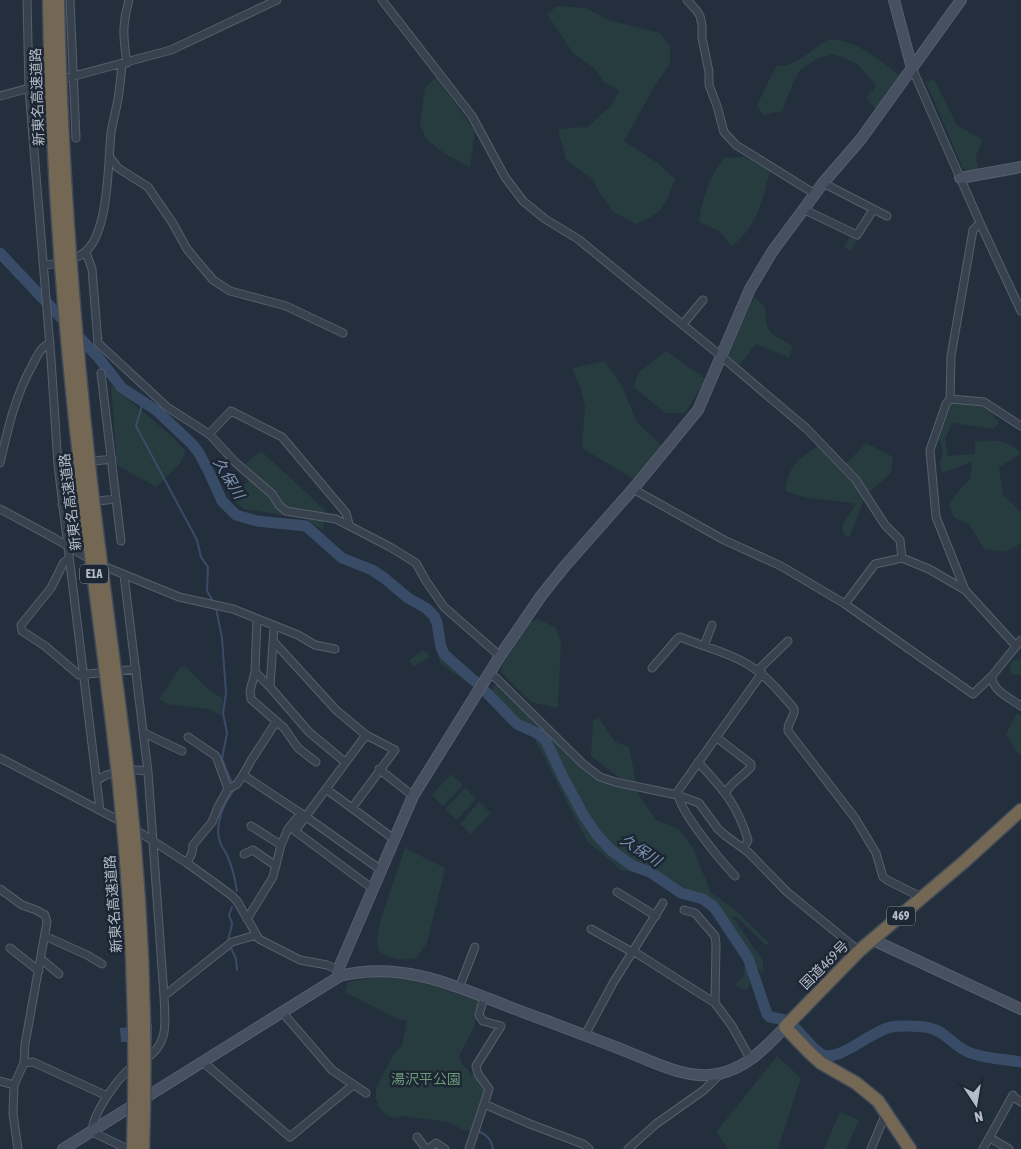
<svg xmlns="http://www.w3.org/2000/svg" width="1021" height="1149" viewBox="0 0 1021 1149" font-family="'Asap Condensed','Noto Sans JP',sans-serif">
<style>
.green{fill:#263c3f}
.water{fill:#394c67}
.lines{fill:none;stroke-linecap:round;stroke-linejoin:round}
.stream{stroke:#394c67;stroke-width:2}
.river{stroke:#394c67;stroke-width:11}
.street-casing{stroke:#565f6c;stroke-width:9}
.secondary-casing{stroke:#565f6c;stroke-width:12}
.highway-casing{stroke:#434c59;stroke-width:15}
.street{stroke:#38414e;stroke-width:7}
.secondary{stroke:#465061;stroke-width:10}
.highway{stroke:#746855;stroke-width:12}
.highway-bridge-casing{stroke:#434c59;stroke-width:15;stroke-linecap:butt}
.highway-bridge{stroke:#746855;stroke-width:12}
.labels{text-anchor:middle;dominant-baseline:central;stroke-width:5;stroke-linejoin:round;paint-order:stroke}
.shield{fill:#1d2633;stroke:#878f9c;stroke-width:1}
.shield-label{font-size:12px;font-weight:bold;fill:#b4bcc9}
.street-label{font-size:14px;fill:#b4bcc9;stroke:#1d2633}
.park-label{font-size:14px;fill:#6b9a76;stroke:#1d2633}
.water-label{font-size:15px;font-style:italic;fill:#7c92b1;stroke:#1d2633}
</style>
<rect width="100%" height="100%" fill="#242f3e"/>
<path class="green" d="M557,6l29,2 22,12 52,13 10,13v18l-13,18 -33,59 35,23 16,15c-9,26 -12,34 -38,45l-24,-12 -14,-20 -6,-13 -27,-19 -8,-31 29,-2 25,-22 7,-15 -15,-8 -10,-14 -21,-15 -26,-39z
M829,39c32,3 47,19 72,37l-24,35 -11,-13 10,-12 -18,-22 -24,-10 -18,5 -16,11 -7,13 -11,28 -19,4 -6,-10 19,-39c20,1 36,-17 53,-27z
M436,77l39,54 -5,37 -26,-15 -18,-14 -6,-15 5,-36z
M934,79l23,46 26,15 -7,16 2,15 -15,-2 -37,-87z
M744,157l26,14c-9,31 -11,54 -38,75l-14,-16 -19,-8c3,-24 10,-45 25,-64z
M850,237l7,3 -6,11 -7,-4z
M754,297l11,9c2,30 3,25 28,40l-4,12 -33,-14 -17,22 -12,-10z
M666,351l40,28 -21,34h-20l-31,-26 4,-14z
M605,361l17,25 14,35 25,24 -26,35 -53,-32 3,-42 -4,-17 -9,-21z
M111,385l63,53 12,14 -6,11 -24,24 -39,-22z
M953,401l32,4 14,18 -6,6 -41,-6 -7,16 3,17 27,-2v-12c17,-3 35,-2 46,12l-22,13 4,28 18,17v31l-16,9 -21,-3 -15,-25 -15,-6 -5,-13 7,-11 14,-15 2,-17 -30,11 -2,-10 3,-10 -4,-13 8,-30z
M866,443l27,14 -2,16 -25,22 -16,41 -6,-1 -2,-9 14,-22c-23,-5 -49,-3 -71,-13 3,-26 14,-31 34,-46l15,12 13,6z
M261,451l64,59 -2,20 -17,-11 -62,-10 -14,-11 18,-16 -3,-18z
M537,619l18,8 6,15 -3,66 -27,-6 -30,-30 1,-6 22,-41z
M423,650l5,3 1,4 -14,9 -7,-5z
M439,651l40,32 -3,6 -36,-26z
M1021,659v16l-10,-1 -1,-8 3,-6z
M181,666l6,2 20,20 16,11 -2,16 -13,-6 -41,-5 -8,-5z
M495,685l6,2 79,79 19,12 36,11 21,31 24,10 13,18 18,45 21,14 37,36 -3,2 -29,-28h-4l21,31 9,12v13l-9,-8 -6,24 -3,1 -11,-5 9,-8 4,-24 -28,-44 -15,-7 -23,-5 -27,-21 -33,-6 -34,-29 -54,-105 -18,-10 -27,-29z
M1017,713l4,3v37l-3,1 -12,-20z
M598,717l17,25 14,5 7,35 -13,-2 -32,-24 2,-35z
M451,774l12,11 -20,21 -11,-11z
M465,788l11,11 -19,21 -12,-11z
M479,802l12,11 -20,21 -11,-10z
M405,848l40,20 -18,75 -11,15c-15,3 -24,2 -37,-7l-2,-12 4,-21z
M374,977c41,-1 67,11 105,25l-5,25 -15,29 4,9 23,24 -6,16 -3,16 -3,7 -5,3 -6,-1 -15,-8 -45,-6 -8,2 -7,-2 -8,-7 -4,-9v-12l18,-34 8,-8 5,-25c-24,-6 -39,-20 -62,-28l3,-11z
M777,1056l24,22 -22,68 -2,3h-49l-12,-17z
M840,1112l19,8 -13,29h-22z"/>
<path class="water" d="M131,1024h21v18h-31l-1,-14 10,-1z"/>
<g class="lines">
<path class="stream" d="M143,402l-7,24 61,114 4,17 7,10 -1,24 6,10
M216,608l6,30 4,55 -3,20 4,20 -5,26 9,22
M234,790c-10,13 -20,35 -14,52 1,4 4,7 6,11 6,12 9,25 11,38
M228,940l3,-11 1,-6 -3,-8 3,-8
M231,948l5,11 1,11
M478,1131c9,4 13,8 15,18"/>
<path class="river" d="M0,253l98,104 24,31 34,22 36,34 7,9 9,17 14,31 14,14 21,6 49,5 36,32 30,12 11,7 25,21 18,10 8,8 3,7 4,24 3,7 35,31
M486,692l31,32 22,10 7,7 17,36 21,39 13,19 15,16 21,15 17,6 31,21 22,6 11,8 34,51 19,56 3,3 15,3
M794,1027c9,8 17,21 27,27 17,10 51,-24 70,-27 11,-2 23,-1 34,0 19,2 27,18 43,25 16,7 36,7 53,10"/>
<g class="street-casing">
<path id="street" d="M27,0l2,89 22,270 7,106 42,345
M70,0l6,138
M382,0l90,116 33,61 18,24 22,18 33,20 143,117 86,73 49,51 29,45 15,15 2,18 27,11 36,21
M687,0l10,11 3,5 2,9v13l7,34v13l8,21 7,26 12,13 79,49
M127,63c-4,-26 -5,-38 2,-63
M912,68l68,155 41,88
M0,96l171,-46 106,-50
M109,156l9,12 30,19 24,35 15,27 26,31 17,11 56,15 57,27
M823,183l64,33
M805,210l52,25 16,-25
M980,223l-7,7 -22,126 -1,43 -4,5 -16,46 6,67 29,73 50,55
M86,252l6,17 6,74 69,64 42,27 22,-23 51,26 64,76 3,11
M43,265c15,-1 31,-3 43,-14 23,-20 22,-89 25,-118 2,-12 5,-23 7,-34 2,-12 3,-23 4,-35
M683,324l20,-24
M101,373l20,168
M950,399l34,3 37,24
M209,434l27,29 36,31 7,11 7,6 50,8 54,28 26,16 10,18 18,26 56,49
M0,463c8,-35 15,-67 33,-99 4,-8 8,-18 17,-20
M58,465l54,-6
M633,489l91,51 57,26 64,38 128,90 19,-18
M62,505l54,-6
M0,509l54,29 37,22
M69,559l-5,3 -13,26 -30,37 1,6 23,15 34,29 57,-6
M101,565l78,32 54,12 65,26 17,10 20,4
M124,575l24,197 16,224
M845,604l30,-40 27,-6
M257,619l-2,53 15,15
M712,625l-8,21c37,12 55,21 80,51 3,4 8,8 10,12 2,7 -7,13 -6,22l67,87 21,35 7,24 4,3 36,18
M274,627l-4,60 39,45 36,30
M1021,640l-29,36c-1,14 19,23 29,30
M274,642l62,68 30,25 29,15 -43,58
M652,668l26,-30 2,-1 24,9
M758,670l30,-29
M255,672l-5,19 1,8 33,29 14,20 18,14
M489,674l7,4 86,85 18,14 15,5 62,13 22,8 19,26 8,7 22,16 39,40 72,59
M144,733l38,18
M366,735l-71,96 78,58
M716,737l35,27v3c-9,10 -18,14 -25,25
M0,758l124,65
M698,762c25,27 39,42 50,78l-4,8
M379,769l34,27
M243,775l9,-16 24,-37
M96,781c14,-10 36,-14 52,-9
M228,789l9,-5 6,-9 62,41 76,54
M326,789l68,50
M251,826l30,19
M133,828l54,35 44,32 6,6 22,38 41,21 27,5 11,5
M244,854l9,-4 23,16
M187,863l5,-10 1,-8 19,-23 6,-15 10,-18 -12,-33 -28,-19
M735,876c-13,-14 -59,-68 -57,-85l84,-118
M0,889l22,16 14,5 9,5 2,7 -22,122 -1,19
M617,892l39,24
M684,910l11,3 20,23 1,8 -1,59 17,23 19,34
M247,919l26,-42 8,-32 7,-16 13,-16
M591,929l41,23
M45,936l42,19 15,9
M10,948l29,23
M633,951l82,52
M41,959l18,15
M459,988l16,-41
M282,1012l50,58 34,23
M585,1035l28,-52 50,-80
M144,1060c26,-16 21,-38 20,-64l68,-54 24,-7
M203,1062l87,75 63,-52
M0,1081l14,4 10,-22 9,-1 74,34
M14,1085l-1,29 5,35
M1014,1097l7,5
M484,1104l46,20 53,20 6,5
M417,1137l9,12
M990,1138l19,11
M128,1149l-36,-17c0,-18 28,-58 43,-67
M428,1149l8,-6 9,6
M469,1149l20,-60 -11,-15 -2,-8 25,-40 -18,-5 -4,-6 5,-18
M628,1149l28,-25 48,-34 16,-16
M871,1149l15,-36
M983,1149l30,-54"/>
</g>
<g class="secondary-casing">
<path id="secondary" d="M894,0l18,68
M960,178l61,-11
M873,940l148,69
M340,976l-2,-6 3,-7 72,-167 87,-140 41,-60 24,-30 68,-77 65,-79 52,-121 22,-37 51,-69 38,-44 100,-139
M63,1149l277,-173c63,-16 117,11 175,33 37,14 75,28 113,43 27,11 60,28 90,22 29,-6 48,-27 67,-47"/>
</g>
<g class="highway-casing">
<path id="highway" d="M910,1149l-32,-48 -22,-18 -35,-20 -11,-10 -25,-26 74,-76 106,-90 56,-51"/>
</g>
<use href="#street" class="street"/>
<use href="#secondary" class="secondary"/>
<use href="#highway" class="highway"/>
<g class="highway-bridge-casing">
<path id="highway-bridge" d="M49,0c2,158 14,317 32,474 12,104 27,207 38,310 13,121 18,243 14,365
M58,0c3,158 15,317 32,474 12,104 27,207 39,310 13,121 18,244 14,365"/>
</g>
<use href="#highway-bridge" class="highway-bridge"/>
</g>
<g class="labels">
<g class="shield">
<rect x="80" y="564.5" width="28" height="19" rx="4"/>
<rect x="887" y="906.5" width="28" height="19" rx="4"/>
</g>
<g class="shield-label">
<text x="94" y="574">E1A</text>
<text x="901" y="916">469</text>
</g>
<g class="street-label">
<text transform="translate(37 97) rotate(-92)">新東名高速道路</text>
<text transform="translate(70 502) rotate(-97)">新東名高速道路</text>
<text transform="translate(113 904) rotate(-94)">新東名高速道路</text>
<text transform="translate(824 965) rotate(-45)">国道469号</text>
</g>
<g class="park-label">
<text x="426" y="1079">湯沢平公園</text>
</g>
<g class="water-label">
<text transform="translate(229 478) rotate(59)">久保川</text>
<text transform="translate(641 850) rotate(33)">久保川</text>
</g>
</g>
<g transform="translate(976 1104) rotate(168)" stroke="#1d2633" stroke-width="4" paint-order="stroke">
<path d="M0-4L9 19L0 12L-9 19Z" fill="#b4bcc9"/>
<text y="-8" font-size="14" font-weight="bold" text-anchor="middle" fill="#b4bcc9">N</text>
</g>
</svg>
